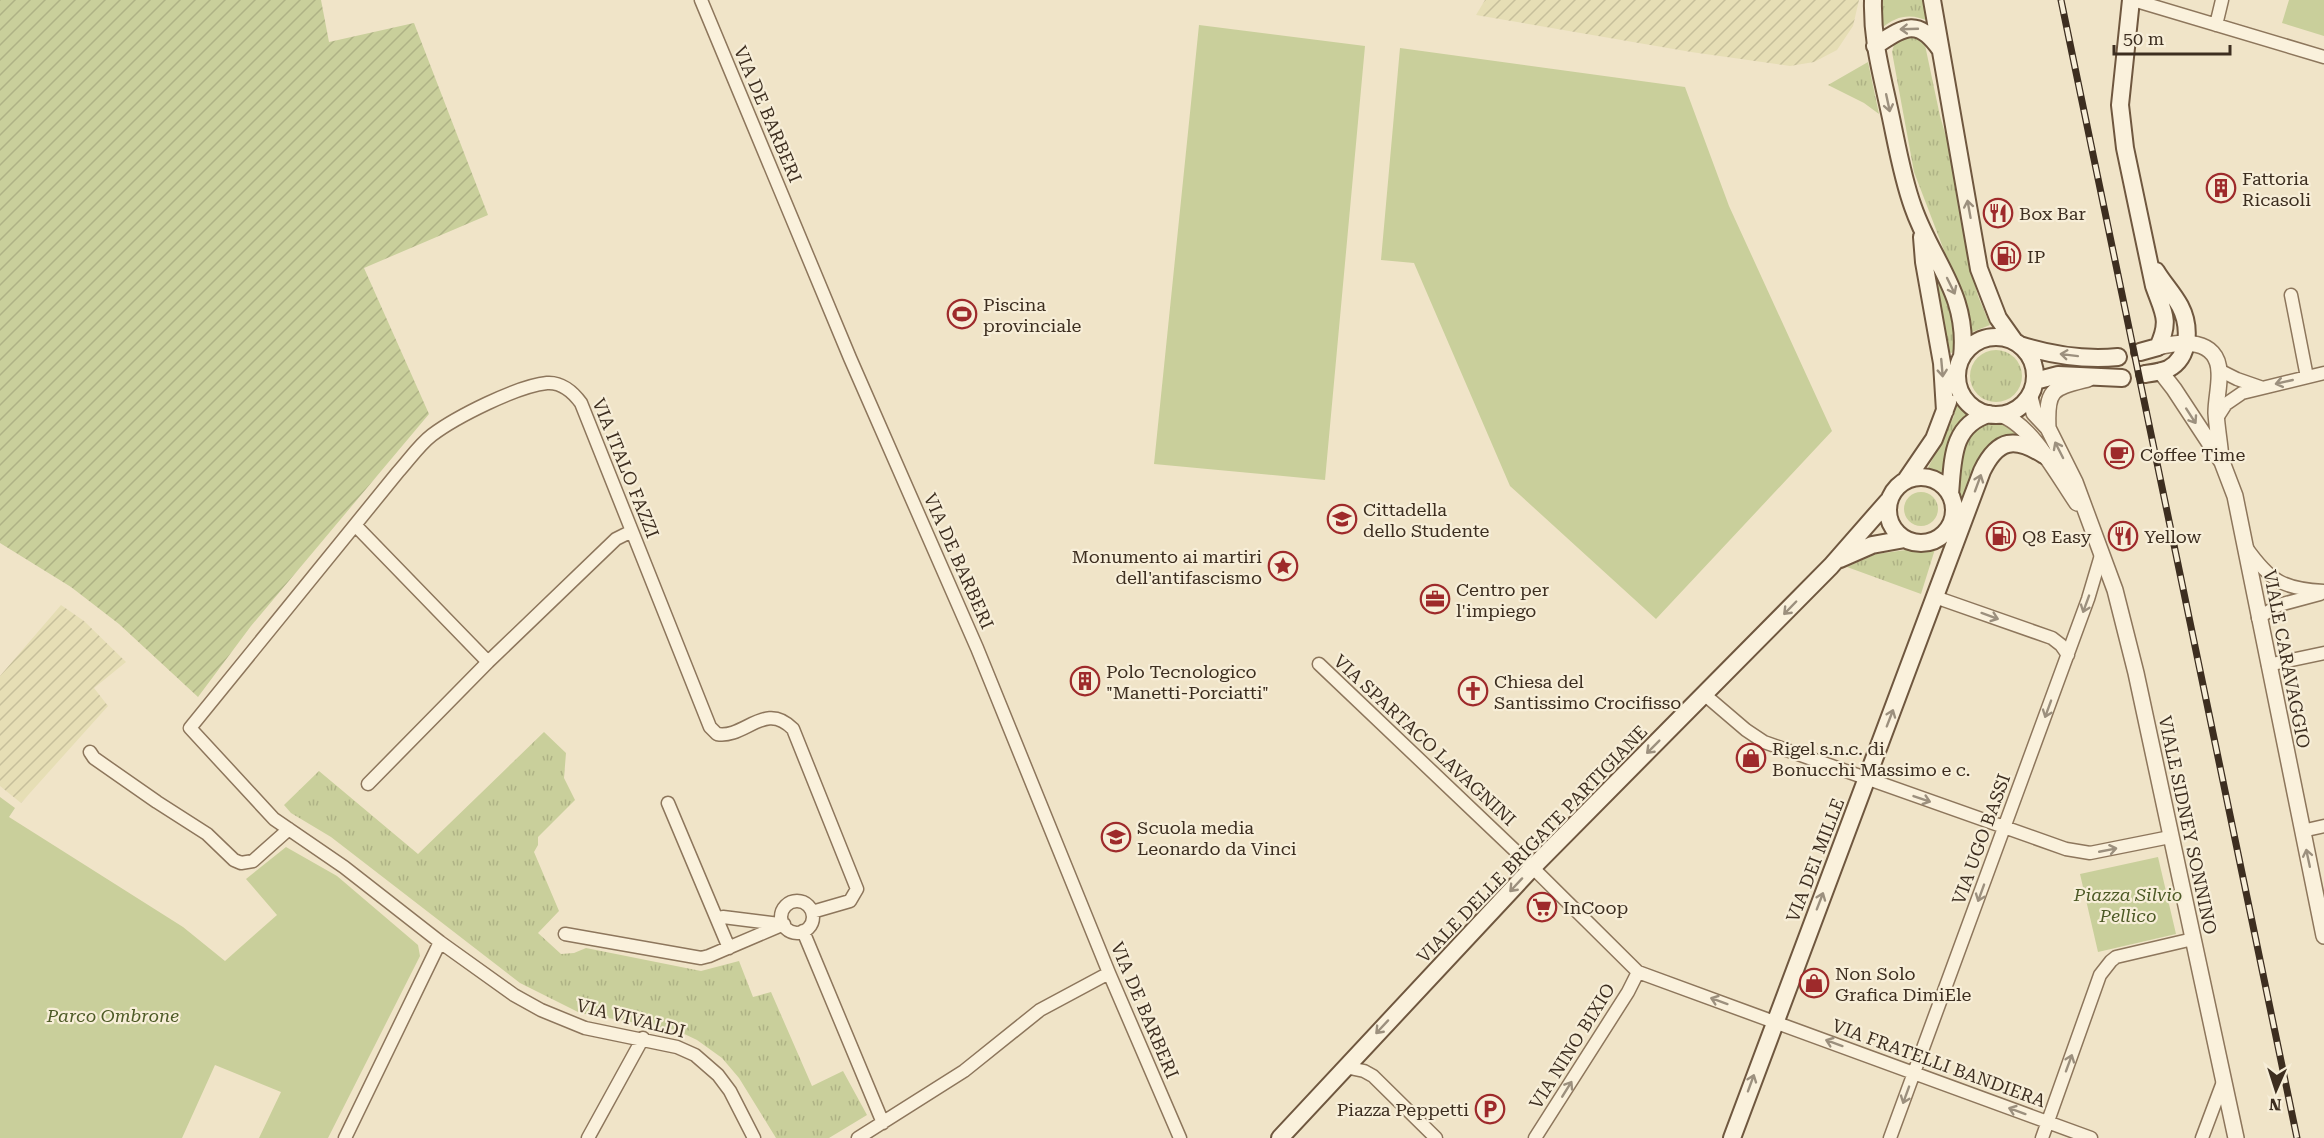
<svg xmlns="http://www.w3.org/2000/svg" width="2324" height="1138" viewBox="0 0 2324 1138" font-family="'Roboto Serif',serif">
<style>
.farmland{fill:url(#farmland-furrows)}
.grass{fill:url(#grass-tufts)}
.park{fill:#c9cf9b}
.garden{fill:url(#garden-furrows)}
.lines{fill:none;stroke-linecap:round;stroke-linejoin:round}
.minor-casing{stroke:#8d765c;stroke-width:15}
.tertiary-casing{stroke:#8d765c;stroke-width:18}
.secondary-casing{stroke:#6f573f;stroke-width:20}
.minor{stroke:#faf1dc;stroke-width:12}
.tertiary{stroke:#faf1dc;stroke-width:15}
.secondary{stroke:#faf1dc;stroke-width:16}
.rail-casing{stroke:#3d2e20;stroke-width:7}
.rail{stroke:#f7eed8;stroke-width:4.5;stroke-dasharray:14;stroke-linecap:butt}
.oneway{stroke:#9c907e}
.labels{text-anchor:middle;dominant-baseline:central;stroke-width:4.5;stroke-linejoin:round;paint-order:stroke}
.street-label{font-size:18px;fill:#3d2e20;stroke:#f7eed8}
.poi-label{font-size:18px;fill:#3d2e20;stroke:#f7eed8;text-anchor:start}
.park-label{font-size:18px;font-style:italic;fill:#4d5a26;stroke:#f7eed8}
</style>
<defs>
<pattern id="farmland-furrows" width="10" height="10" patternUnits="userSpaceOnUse" patternTransform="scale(1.5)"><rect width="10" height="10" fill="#e6deb5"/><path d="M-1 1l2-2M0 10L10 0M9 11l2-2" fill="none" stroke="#c6bf9b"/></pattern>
<pattern id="grass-tufts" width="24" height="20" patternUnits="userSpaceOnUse" patternTransform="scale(1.5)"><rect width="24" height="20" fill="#c9cf9b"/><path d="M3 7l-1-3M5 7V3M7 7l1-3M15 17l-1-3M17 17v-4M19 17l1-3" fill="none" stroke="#aeb285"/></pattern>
<pattern id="garden-furrows" width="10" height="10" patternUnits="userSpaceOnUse" patternTransform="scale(1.5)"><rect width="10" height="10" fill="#c9cf9b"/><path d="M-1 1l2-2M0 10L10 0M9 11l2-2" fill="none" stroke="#aeb285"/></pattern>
</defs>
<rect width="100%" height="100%" fill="#f0e4c8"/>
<path class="farmland" d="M1485,0h374l-6,26 -16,24 -23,12 -24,4 -99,-14 -215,-37z
M61,605l23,16 42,41 -32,26 14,18 -87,97 -21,-17v-110z"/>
<path class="grass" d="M1883,0h43l4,22c-18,-9 -33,-7 -48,6z
M1910,34l13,7 2,4 15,71 10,34 21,120 7,26 12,29 -20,8 -7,-33 -49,-128 -22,-120 3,-11z
M1868,62l11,52 -15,-11 -36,-18z
M1931,264l25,51 -2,34 -2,4 -3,-1 -21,-87z
M1970 376a26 26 0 1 1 52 0a26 26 0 1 1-52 0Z
M1957,401l13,12c-18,16 -20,38 -25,61l-17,-6 26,-52z
M1998,421l14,5 9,8c-40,1 -42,28 -53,59l-6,4 -3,-3c-3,-30 3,-71 39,-73z
M1904 509a17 17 0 1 1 34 0a17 17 0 1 1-34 0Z
M1936,546l-15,48 -74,-27 29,-13z
M544,732l22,21 -2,25 11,22 -37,37v8l-4,7 25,59 -21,22 23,21 13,-1 12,-5 115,23 38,-10 14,36 18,-5 41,94 31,-15 24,44 -38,23h-53l-37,-60 -17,-20 -25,-18 -21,-10 -96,-17 -60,-30 -189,-146 -40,-24 -7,-8 35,-34 99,83z"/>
<path class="park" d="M2289,0h35v36l-42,-13z
M1199,25l166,21 -40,434 -171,-16z
M1400,48l285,39 44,119 103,225 -176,188 -146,-133 -96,-223 -33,-3z
M0,797l15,11 -6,9 174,110 42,34 52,-46 -31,-36 40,-32 51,29 81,69 2,11 -92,182h-69l22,-46 -66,-27 -33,73h-182z
M2158,857l18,77 -78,18 -18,-78z"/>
<path class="garden" d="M0,0h321l8,42 85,-19 74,192 -124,53 65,146 -178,212 -53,71 -79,-73 -48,-37 -71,-44z"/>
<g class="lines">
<g class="minor-casing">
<path id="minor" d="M701,0l149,358 127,290 132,325 71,165
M2133,0l191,57
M2216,25l6,-25
M2291,295l16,82
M2219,370l18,9 23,8
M2217,418l9,-14 16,-11 82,-20
M356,526l132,136
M2246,547c24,34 37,42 78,44
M1935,597l117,41 9,7 7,10
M2258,618l21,-13 41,-11
M1319,664l206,196 113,112 453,166
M2268,665l56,-12
M1705,695l41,35 18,12 302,107 24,4 80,-16
M90,752l4,6 63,44 50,32 27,26 7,3 12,-2 36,-32
M368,784l120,-122 128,-123 16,-8
M668,803l61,145
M2302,831l22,-5
M781 917a16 16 0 1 1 32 0a16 16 0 1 1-32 0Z
M717,919l6,-2 56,7
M803,931l80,192
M565,934l136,24 8,-2 75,-32
M1345,1067l19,4 9,5 63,62
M345,1138l95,-196
M588,1138l55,-100
M754,1138l-24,-47 -12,-16 -23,-20 -18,-8 -92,-19 -44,-18 -27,-15 -74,-53 -96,-75 -70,-48 -84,-91 208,-256c11,-12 21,-27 34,-37 24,-18 85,-49 115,-52 14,-1 26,9 34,20l129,324 7,7c28,5 48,-34 76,-5l64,160 -7,12 -38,11
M858,1138l106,-67 76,-61 69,-37
M1535,1138l93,-146 10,-20
M1890,1138l198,-539 14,-47
M2042,1138l58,-163 11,-14 5,-4 77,-18
M2202,1138l21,-56"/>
</g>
<g class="tertiary-casing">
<path id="tertiary" d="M2158,347c23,-6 60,-9 61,25 1,13 -3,27 -3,41 1,16 4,31 5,46
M2160,371l14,18 48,73 13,34 89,440
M2030,397l4,16 14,15 27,54 40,108 21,83 100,465
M2002,415c30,11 57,62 75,88
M2048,428c-2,-40 5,-40 40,-49"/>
</g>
<g class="secondary-casing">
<path id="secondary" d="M1873,0c-1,39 7,67 15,104 8,35 13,70 25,103 19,55 56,87 49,150
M1932,0l47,269 19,49 17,24
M2131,0l-11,105 5,43 29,138c9,26 17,34 4,61l-18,5
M1875,46c28,-18 42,-30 65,3
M1922,237l2,25 18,101 3,48
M1957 376a39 39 0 1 1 78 0a39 39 0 1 1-78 0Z
M2020,345c31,10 65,15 98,12
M2145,374c7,-1 16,-2 23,-5 23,-12 22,-44 12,-63 -7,-13 -17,-23 -24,-35
M2035,381l23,-6 64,3
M1888 510a33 33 0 1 1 66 0a33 33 0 1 1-66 0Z
M1906,480l28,-41 14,-37
M1950,494c3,-33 1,-69 39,-80
M1840,559l32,-14 33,-6
M1280,1138l253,-271 298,-301 57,-65
M1732,1138l250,-667c16,-33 33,-34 62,-16"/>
</g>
<use href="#minor" class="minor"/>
<use href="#tertiary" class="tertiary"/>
<use href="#secondary" class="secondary"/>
<g class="rail-casing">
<path id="rail" d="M2061,0l236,1138"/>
</g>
<use href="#rail" class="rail"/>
</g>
<defs><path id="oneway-shaft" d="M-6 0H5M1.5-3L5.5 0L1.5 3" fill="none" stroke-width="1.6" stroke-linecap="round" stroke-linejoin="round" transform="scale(1.5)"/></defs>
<g class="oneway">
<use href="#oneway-shaft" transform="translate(1909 29) rotate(178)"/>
<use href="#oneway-shaft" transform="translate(1888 103) rotate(78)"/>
<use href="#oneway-shaft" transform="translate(1969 209) rotate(-100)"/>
<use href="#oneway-shaft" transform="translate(1951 286) rotate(64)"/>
<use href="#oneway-shaft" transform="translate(2069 355) rotate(-173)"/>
<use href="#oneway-shaft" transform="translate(1942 368) rotate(85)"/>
<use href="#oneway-shaft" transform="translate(2284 382) rotate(167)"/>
<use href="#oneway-shaft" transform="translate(2191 416) rotate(57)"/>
<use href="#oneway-shaft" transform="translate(2059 450) rotate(-117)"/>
<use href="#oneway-shaft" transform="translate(1978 483) rotate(-70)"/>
<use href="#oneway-shaft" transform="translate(2086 604) rotate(110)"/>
<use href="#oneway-shaft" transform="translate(1790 608) rotate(134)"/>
<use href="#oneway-shaft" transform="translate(1990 616) rotate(20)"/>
<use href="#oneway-shaft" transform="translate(2048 709) rotate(110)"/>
<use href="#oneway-shaft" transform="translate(1890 718) rotate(-69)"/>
<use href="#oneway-shaft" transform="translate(1653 747) rotate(135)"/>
<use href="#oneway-shaft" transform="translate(1922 799) rotate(19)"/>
<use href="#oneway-shaft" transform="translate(2108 850) rotate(-11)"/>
<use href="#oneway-shaft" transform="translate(2308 858) rotate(-102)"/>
<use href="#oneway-shaft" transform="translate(1516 885) rotate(133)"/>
<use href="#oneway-shaft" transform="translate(1981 893) rotate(110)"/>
<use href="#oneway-shaft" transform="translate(1820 901) rotate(-69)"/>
<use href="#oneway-shaft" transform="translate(1719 1001) rotate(-160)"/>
<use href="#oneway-shaft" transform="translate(1382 1027) rotate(133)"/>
<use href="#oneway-shaft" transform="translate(1834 1043) rotate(-160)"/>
<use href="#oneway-shaft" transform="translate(2069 1063) rotate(-70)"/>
<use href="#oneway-shaft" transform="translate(1751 1083) rotate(-70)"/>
<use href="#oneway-shaft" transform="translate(1567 1089) rotate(-58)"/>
<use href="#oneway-shaft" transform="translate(1906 1095) rotate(110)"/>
<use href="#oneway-shaft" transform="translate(2017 1111) rotate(-160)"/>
</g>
<defs>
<g id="building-ring" transform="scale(1.5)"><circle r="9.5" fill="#f7eed8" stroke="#9e2a2b" stroke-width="1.5"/><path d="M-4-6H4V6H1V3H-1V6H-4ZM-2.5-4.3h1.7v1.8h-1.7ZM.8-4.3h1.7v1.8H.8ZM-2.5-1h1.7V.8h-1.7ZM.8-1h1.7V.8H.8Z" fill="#9e2a2b"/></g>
<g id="restaurant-ring" transform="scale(1.5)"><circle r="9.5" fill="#f7eed8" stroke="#9e2a2b" stroke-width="1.5"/><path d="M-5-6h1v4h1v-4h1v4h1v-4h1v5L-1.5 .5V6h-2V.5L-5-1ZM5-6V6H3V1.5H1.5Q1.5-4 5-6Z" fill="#9e2a2b"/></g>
<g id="fuel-ring" transform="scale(1.5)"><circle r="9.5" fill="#f7eed8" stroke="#9e2a2b" stroke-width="1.5"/><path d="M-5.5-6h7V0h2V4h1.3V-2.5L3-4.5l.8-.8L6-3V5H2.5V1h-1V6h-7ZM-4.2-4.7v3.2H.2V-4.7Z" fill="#9e2a2b"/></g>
<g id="stadium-ring" transform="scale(1.5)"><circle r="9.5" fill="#f7eed8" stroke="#9e2a2b" stroke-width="1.5"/><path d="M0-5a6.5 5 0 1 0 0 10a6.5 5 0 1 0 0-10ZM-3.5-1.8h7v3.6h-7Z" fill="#9e2a2b"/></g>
<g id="cafe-ring" transform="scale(1.5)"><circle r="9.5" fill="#f7eed8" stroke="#9e2a2b" stroke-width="1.5"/><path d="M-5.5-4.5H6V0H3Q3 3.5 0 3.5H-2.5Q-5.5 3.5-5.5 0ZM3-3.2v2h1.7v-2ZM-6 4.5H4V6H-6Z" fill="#9e2a2b"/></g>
<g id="school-ring" transform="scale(1.5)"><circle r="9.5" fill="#f7eed8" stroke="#9e2a2b" stroke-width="1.5"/><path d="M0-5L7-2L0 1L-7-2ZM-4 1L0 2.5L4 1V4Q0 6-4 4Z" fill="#9e2a2b"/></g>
<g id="sight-ring" transform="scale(1.5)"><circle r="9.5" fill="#f7eed8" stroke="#9e2a2b" stroke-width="1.5"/><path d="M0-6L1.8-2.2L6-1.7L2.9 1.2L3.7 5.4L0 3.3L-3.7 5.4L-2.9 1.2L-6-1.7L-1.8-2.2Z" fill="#9e2a2b"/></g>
<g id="office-ring" transform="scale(1.5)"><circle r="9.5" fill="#f7eed8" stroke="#9e2a2b" stroke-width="1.5"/><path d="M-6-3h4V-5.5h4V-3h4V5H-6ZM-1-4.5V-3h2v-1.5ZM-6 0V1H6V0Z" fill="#9e2a2b"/></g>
<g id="church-ring" transform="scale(1.5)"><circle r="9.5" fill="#f7eed8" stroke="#9e2a2b" stroke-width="1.5"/><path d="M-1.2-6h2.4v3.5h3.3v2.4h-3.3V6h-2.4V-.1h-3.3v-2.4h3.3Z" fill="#9e2a2b"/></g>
<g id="shop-ring" transform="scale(1.5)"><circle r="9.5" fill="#f7eed8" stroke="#9e2a2b" stroke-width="1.5"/><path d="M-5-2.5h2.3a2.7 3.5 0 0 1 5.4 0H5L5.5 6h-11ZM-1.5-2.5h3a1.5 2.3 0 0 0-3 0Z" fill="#9e2a2b"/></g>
<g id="supermarket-ring" transform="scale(1.5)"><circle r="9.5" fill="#f7eed8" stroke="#9e2a2b" stroke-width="1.5"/><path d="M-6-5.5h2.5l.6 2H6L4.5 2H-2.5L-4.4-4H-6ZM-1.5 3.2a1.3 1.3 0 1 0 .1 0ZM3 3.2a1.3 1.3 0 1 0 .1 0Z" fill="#9e2a2b"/></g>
<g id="parking-ring" transform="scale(1.5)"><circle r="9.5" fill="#f7eed8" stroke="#9e2a2b" stroke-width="1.5"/><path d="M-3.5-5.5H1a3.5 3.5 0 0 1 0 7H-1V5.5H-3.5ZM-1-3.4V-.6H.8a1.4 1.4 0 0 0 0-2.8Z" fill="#9e2a2b"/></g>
</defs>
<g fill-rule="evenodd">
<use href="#building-ring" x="2221" y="188"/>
<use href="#restaurant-ring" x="1998" y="213"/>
<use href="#fuel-ring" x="2006" y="256"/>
<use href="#stadium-ring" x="962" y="314"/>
<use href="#cafe-ring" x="2119" y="454"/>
<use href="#school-ring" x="1342" y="519"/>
<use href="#fuel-ring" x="2001" y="536"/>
<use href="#restaurant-ring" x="2123" y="536"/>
<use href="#sight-ring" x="1283" y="566"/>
<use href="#office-ring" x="1435" y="599"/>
<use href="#building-ring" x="1085" y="681"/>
<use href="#church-ring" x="1473" y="691"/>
<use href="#shop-ring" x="1751" y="758"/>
<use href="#school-ring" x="1116" y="837"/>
<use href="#supermarket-ring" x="1542" y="907"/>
<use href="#shop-ring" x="1814" y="983"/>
<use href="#parking-ring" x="1490" y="1109"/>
</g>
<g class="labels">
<g class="street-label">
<text transform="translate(768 114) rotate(67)">VIA DE BARBERI</text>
<text transform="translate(626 468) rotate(68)">VIA ITALO FAZZI</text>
<text transform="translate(959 561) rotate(66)">VIA DE BARBERI</text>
<text transform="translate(2287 659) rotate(79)">VIALE CARAVAGGIO</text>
<text transform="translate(1425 740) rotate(43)">VIA SPARTACO LAVAGNINI</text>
<text transform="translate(2188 825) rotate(78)">VIALE SIDNEY SONNINO</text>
<text transform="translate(1981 839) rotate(-70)">VIA UGO BASSI</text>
<text transform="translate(1532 844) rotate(-46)">VIALE DELLE BRIGATE PARTIGIANE</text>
<text transform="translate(1815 860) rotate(-69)">VIA DEI MILLE</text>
<text transform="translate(1145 1010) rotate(67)">VIA DE BARBERI</text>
<text transform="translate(631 1018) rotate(14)">VIA VIVALDI</text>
<text transform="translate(1572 1046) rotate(-58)">VIA NINO BIXIO</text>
<text transform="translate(1939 1063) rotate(20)">VIA FRATELLI BANDIERA</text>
</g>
<g class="poi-label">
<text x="2242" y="178">Fattoria<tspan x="2242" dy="21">Ricasoli</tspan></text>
<text x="2019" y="213">Box Bar</text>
<text x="2027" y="256">IP</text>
<text x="983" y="304">Piscina<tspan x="983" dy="21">provinciale</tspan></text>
<text x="2140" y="454">Coffee Time</text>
<text x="1363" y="509">Cittadella<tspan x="1363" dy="21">dello Studente</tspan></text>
<text x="2022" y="536">Q8 Easy</text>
<text x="2144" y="536">Yellow</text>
<text x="1262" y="556" text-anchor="end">Monumento ai martiri<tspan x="1262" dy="21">dell'antifascismo</tspan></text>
<text x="1456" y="589">Centro per<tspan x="1456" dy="21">l'impiego</tspan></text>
<text x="1106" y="671">Polo Tecnologico<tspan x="1106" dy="21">"Manetti-Porciatti"</tspan></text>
<text x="1494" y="681">Chiesa del<tspan x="1494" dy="21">Santissimo Crocifisso</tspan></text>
<text x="1772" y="748">Rigel s.n.c. di<tspan x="1772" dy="21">Bonucchi Massimo e c.</tspan></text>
<text x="1137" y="827">Scuola media<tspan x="1137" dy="21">Leonardo da Vinci</tspan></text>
<text x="1563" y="907">InCoop</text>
<text x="1835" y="973">Non Solo<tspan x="1835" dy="21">Grafica DimiEle</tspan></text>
<text x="1469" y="1109" text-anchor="end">Piazza Peppetti</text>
</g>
<g class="park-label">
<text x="2128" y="894">Piazza Silvio<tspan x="2128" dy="21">Pellico</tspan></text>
<text x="113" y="1015">Parco Ombrone</text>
</g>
</g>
<g transform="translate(2276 1090) rotate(183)" stroke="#f7eed8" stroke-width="4.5" paint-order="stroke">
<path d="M0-4.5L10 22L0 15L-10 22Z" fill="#3d2e20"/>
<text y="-9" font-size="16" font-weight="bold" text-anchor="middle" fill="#3d2e20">N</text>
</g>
<path d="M2114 45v9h116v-9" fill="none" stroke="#3d2e20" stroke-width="3"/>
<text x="2123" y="45" font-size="18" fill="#3d2e20" stroke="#f7eed8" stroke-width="4.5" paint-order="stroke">50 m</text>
</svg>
